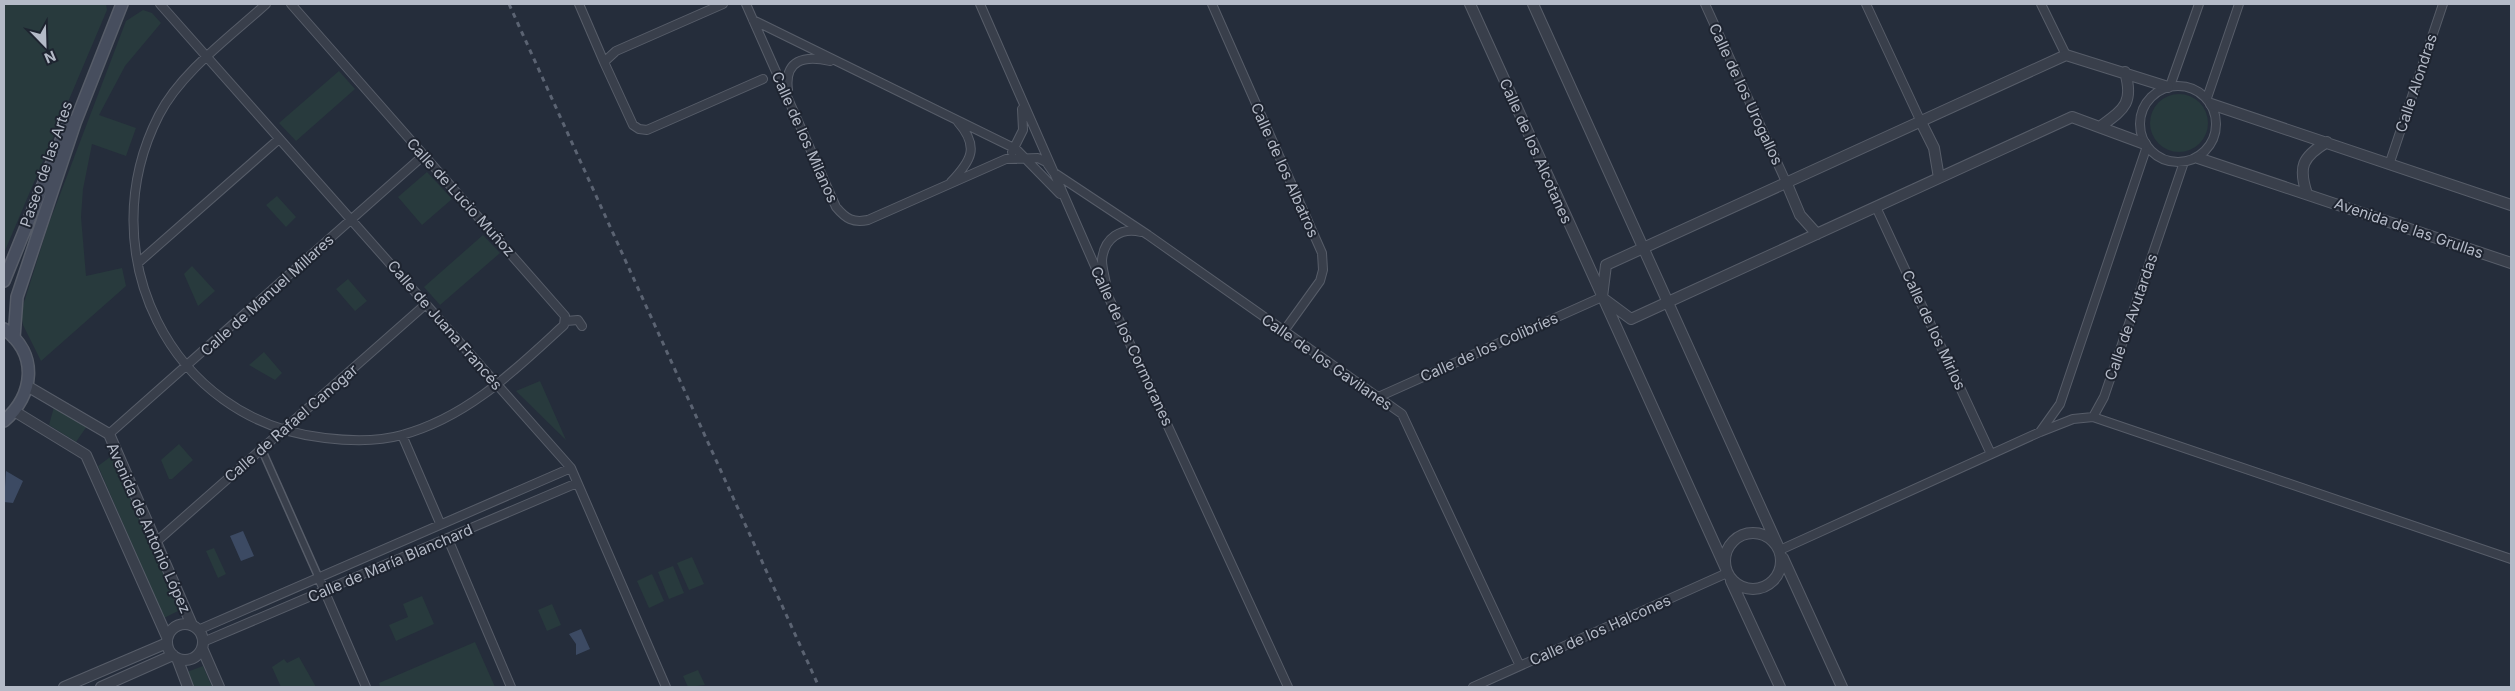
<svg xmlns="http://www.w3.org/2000/svg" width="2515" height="691" viewBox="0 0 2515 691" font-family="Inter,sans-serif">
<style>
.green{fill:#283a3d}
.water{fill:#3c4a63}
.lines{fill:none;stroke-linecap:round;stroke-linejoin:round}
.pedestrian-casing{stroke:#575d69;stroke-width:9}
.minor-casing{stroke:#575d69;stroke-width:10}
.tertiary-casing{stroke:#575d69;stroke-width:12}
.secondary-casing{stroke:#575d69;stroke-width:14}
.pedestrian{stroke:#393f4b;stroke-width:6}
.minor{stroke:#393f4b;stroke-width:8}
.tertiary{stroke:#393f4b;stroke-width:10}
.secondary{stroke:#474e5e;stroke-width:11}
.rail{stroke:#5b6372;stroke-width:3;stroke-dasharray:5 5;stroke-linecap:butt}
.labels{text-anchor:middle;dominant-baseline:central;stroke-width:4;stroke-linejoin:round;paint-order:stroke}
.street-label{font-size:15px;fill:#b4bac7;stroke:#1e2430}
</style>
<rect width="100%" height="100%" fill="#252d3b"/>
<path class="green" d="M4,4h102l1,6 -103,243z
M143,10l9,3 9,10 -36,43 -26,49 37,13 -10,28 -34,-12 -9,45 -2,28 5,59 36,-8 4,18 -85,75 -18,-36 -2,-13 27,-86 78,-205z
M339,71l16,18 -59,52 -17,-18z
M2150 123a29 29 0 1 1 58 0a29 29 0 1 1-58 0Z
M427,172l25,27 -30,26 -24,-28z
M277,196l19,21 -10,10 -20,-22z
M483,235l17,18 -60,52 -16,-18z
M192,266l23,25 -17,15 -14,-32z
M348,279l19,22 -12,10 -19,-22z
M264,352l18,21 -7,7 -26,-15z
M540,381l26,59 -50,-49z
M54,407l33,19 -11,16 -27,-17z
M179,444l14,16 -21,19h-3l-8,-19z
M113,455l67,155 -16,8 -66,-152z
M214,548l12,26 -8,4 -12,-27z
M692,557l12,27 -15,6 -12,-27z
M673,566l11,27 -15,6 -11,-27z
M652,574l12,27 -15,7 -12,-27z
M422,596l12,28 -38,17 -7,-16 19,-8 -5,-13z
M552,604l9,21 -14,6 -9,-21z
M475,642l20,45h-115l-1,-4z
M299,657l17,30h-35l-9,-20 12,-8 3,4z
M203,666l9,21h-18l-7,-15z
M698,670l7,15 -17,2 -5,-11z"/>
<path class="water" d="M6,471l17,10 -10,22 -9,-1z
M243,531l11,25 -13,5 -11,-25z
M581,629l9,20 -14,6v-11l-7,-10z"/>
<g class="lines">
<g class="pedestrian-casing">
<path id="pedestrian" d="M262,450l56,126"/>
</g>
<g class="minor-casing">
<path id="minor" d="M160,4l411,464 95,219
M266,4c-35,32 -85,68 -107,111 -70,136 10,306 166,323 25,3 52,4 77,-3 66,-18 113,-65 162,-110l1,-9 -274,-312
M579,4l25,58
M723,4l-107,47 -12,11 29,63 6,4 8,1 116,-51
M746,4l90,203c10,12 17,16 32,13l138,-61 32,-1 8,4 7,10 95,63 254,179 118,252
M980,4l128,292 180,391
M1212,4l110,249 1,17 -3,11 -36,50
M1705,4l82,180
M1866,4l55,118
M2041,4l25,51
M753,20l263,129 44,45
M2140 124a38 38 0 1 1 76 0a38 38 0 1 1-76 0Z
M2170,86l29,-82
M788,90c-4,-30 16,-35 42,-29
M2207,98l32,-94
M1012,152l11,-22 -1,-21
M2390,162l53,-158
M951,182c20,-21 29,-35 7,-60
M1876,207l115,247
M138,263l141,-124
M1106,284c-1,-7 -4,-16 -4,-24 2,-22 19,-33 39,-28
M566,321l12,-1 4,6
M1376,398l226,-101
M2093,417l418,142
M2040,432l20,-28 87,-258
M109,434l315,-279
M402,435l38,88
M448,539l63,148
M156,542l270,-238
M1780,550l260,-118 33,-13 20,-2 11,-20 80,-235
M318,576l48,111
M198,630l373,-162
M203,642l374,-159
M1473,687l254,-114"/>
</g>
<g class="tertiary-casing">
<path id="tertiary" d="M1470,4l256,565
M1533,4l245,542
M2211,104l300,101
M1921,122l13,26 5,30
M2101,126c23,-17 33,-23 24,-54
M2198,158l313,105
M1787,184l13,31 17,19
M2307,194c-9,-27 -5,-37 20,-52
M1602,297l4,-32 460,-210 102,32
M1604,299l27,20 441,-202 73,27
M27,386l82,48 83,191
M14,411l72,44 81,182
M1725 561a28 28 0 1 1 56 0a28 28 0 1 1-56 0Z
M1783,558l59,129
M1731,581l49,106
M167 642a18 18 0 1 1 36 0a18 18 0 1 1-36 0Z
M202,648l17,39
M177,658l11,29
M64,687l103,-44
M101,687l72,-32"/>
</g>
<g class="secondary-casing">
<path id="secondary" d="M4,281l65,-160
M4,329c35,25 30,66 0,92
M14,338l3,-41 58,-174 47,-119"/>
</g>
<use href="#pedestrian" class="pedestrian"/>
<use href="#minor" class="minor"/>
<use href="#tertiary" class="tertiary"/>
<use href="#secondary" class="secondary"/>
<path class="rail" d="M509,4l310,683"/>
</g>
<g class="labels">
<g class="street-label">
<text transform="translate(2416 83) rotate(-72)">Calle Alondras</text>
<text transform="translate(1746 94) rotate(65)">Calle de los Urogallos</text>
<text transform="translate(805 137) rotate(66)">Calle de los Milanos</text>
<text transform="translate(1536 151) rotate(66)">Calle de los Alcotanes</text>
<text transform="translate(46 164) rotate(-71)">Paseo de las Artes</text>
<text transform="translate(1285 170) rotate(66)">Calle de los Albatros</text>
<text transform="translate(461 197) rotate(48)">Calle de Lucio Muñoz</text>
<text transform="translate(2409 228) rotate(19)">Avenida de las Grullas</text>
<text transform="translate(267 295) rotate(-42)">Calle de Manuel Millares</text>
<text transform="translate(2131 317) rotate(-71)">Calle de Avutardas</text>
<text transform="translate(445 325) rotate(49)">Calle de Juana Francés</text>
<text transform="translate(1934 330) rotate(65)">Calle de los Mirlos</text>
<text transform="translate(1132 346) rotate(65)">Calle de los Cormoranes</text>
<text transform="translate(1489 347) rotate(-24)">Calle de los Colibríes</text>
<text transform="translate(1327 362) rotate(35)">Calle de los Gavilanes</text>
<text transform="translate(291 423) rotate(-41)">Calle de Rafael Canogar</text>
<text transform="translate(149 528) rotate(66)">Avenida de Antonio López</text>
<text transform="translate(390 563) rotate(-23)">Calle de María Blanchard</text>
<text transform="translate(1600 630) rotate(-24)">Calle de los Halcones</text>
</g>
</g>
<rect width="2515" height="691" fill="none" stroke="#b4bac7" stroke-width="10"/>
<g transform="translate(45 45) rotate(157)" stroke="#1e2430" stroke-width="4" paint-order="stroke">
<path d="M0-4L9 19L0 12L-9 19Z" fill="#b4bac7"/>
<text y="-8" font-size="14" font-weight="bold" text-anchor="middle" fill="#b4bac7">N</text>
</g>
</svg>
